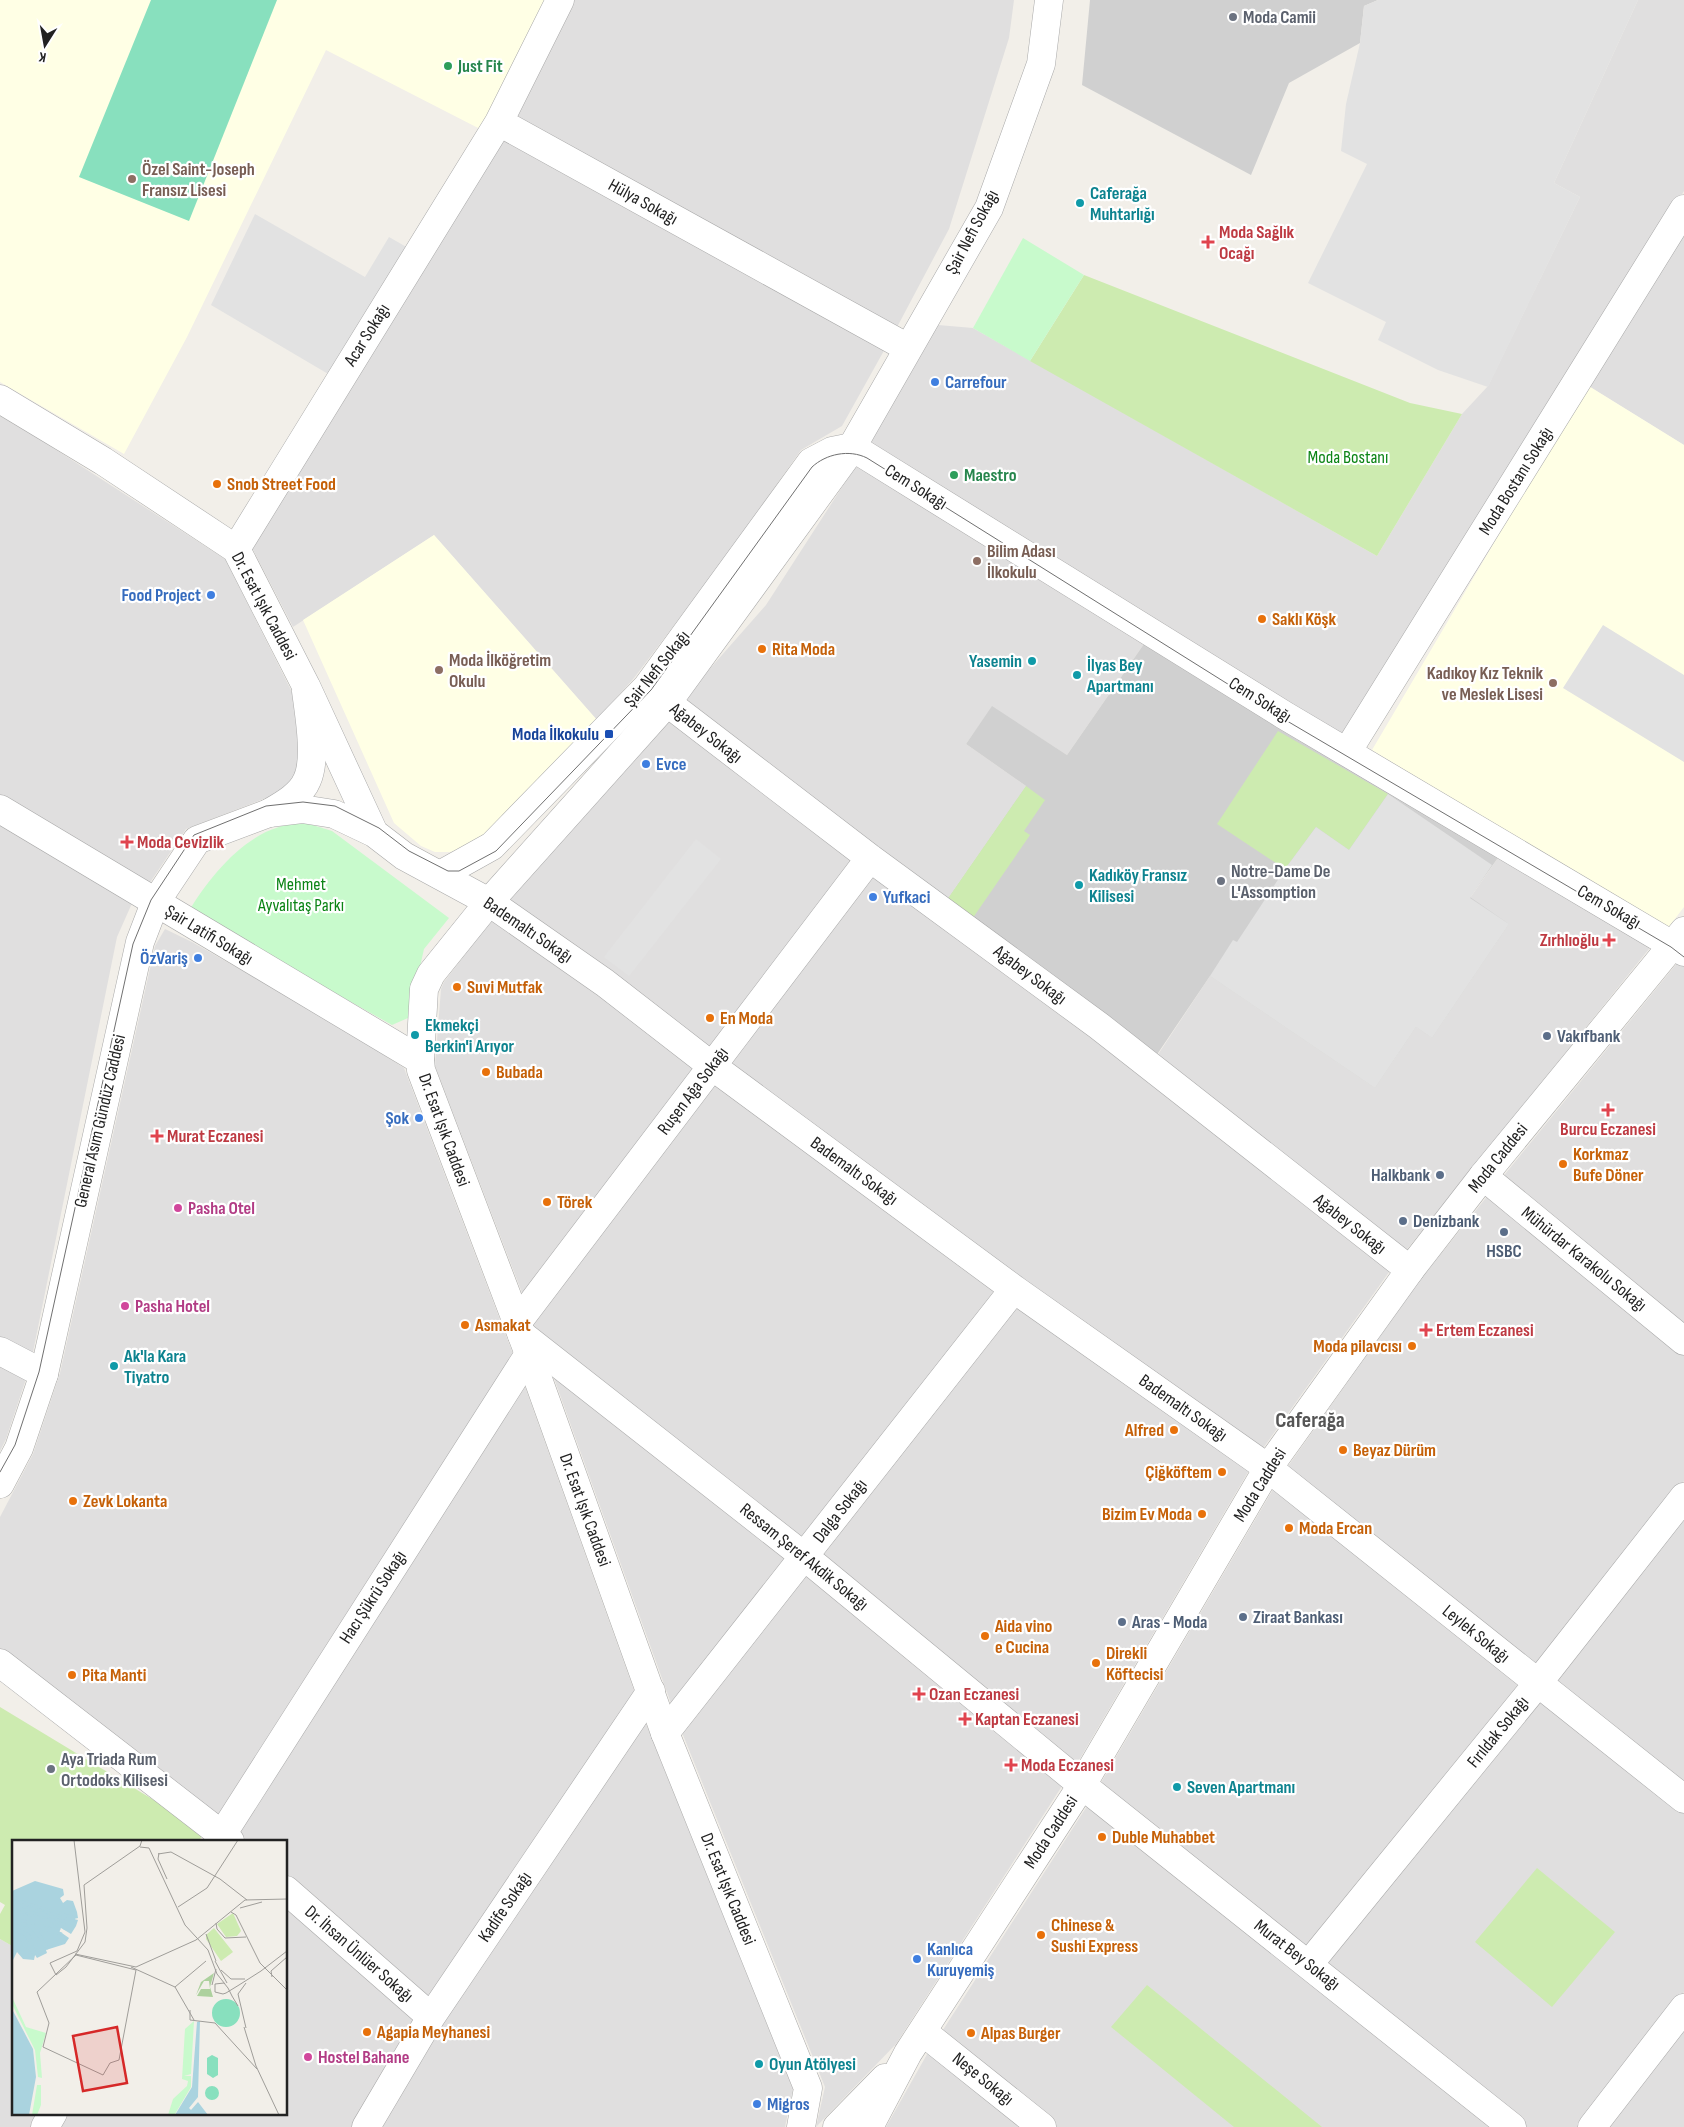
<svg xmlns="http://www.w3.org/2000/svg" width="1684" height="2127" viewBox="0 0 1684 2127" font-family="'Sofia Sans Condensed',sans-serif">
<style>
.residential{fill:#e0dfdf}
.education{fill:#ffffe5}
.religious{fill:#d0d0d0}
.grass{fill:#cdebb0}
.park{fill:#c8facc}
.pitch{fill:#88e0be}
.parking{fill:#e2e2e2}
.lines{fill:none;stroke-linecap:round;stroke-linejoin:round}
.minor-casing{stroke:#a9a9a9;stroke-width:29}
.tertiary-casing{stroke:#a9a9a9;stroke-width:29}
.minor{stroke:#fff;stroke-width:28}
.tertiary{stroke:#fff;stroke-width:28}
.tram{stroke:#707070;stroke-width:1}
.worship-dot{fill:#6b7280;stroke:#fff;stroke-width:2}
.leisure-dot{fill:#2e9e5b;stroke:#fff;stroke-width:2}
.education-dot{fill:#8d6e63;stroke:#fff;stroke-width:2}
.culture-dot{fill:#0f9aa8;stroke:#fff;stroke-width:2}
.health-dot{fill:#e0444e;stroke:#fff;stroke-width:2}
.shop-dot{fill:#3f7fe0;stroke:#fff;stroke-width:2}
.food-dot{fill:#e8710a;stroke:#fff;stroke-width:2}
.transit-dot{fill:#1a4fb4;stroke:#fff;stroke-width:2}
.service-dot{fill:#5c6f8a;stroke:#fff;stroke-width:2}
.hotel-dot{fill:#d1479c;stroke:#fff;stroke-width:2}
.labels{text-anchor:middle;dominant-baseline:central;stroke-width:4.5;stroke-linejoin:round;paint-order:stroke}
.worship-label{font-size:18px;font-weight:bold;fill:#5b616d;stroke:#fff;text-anchor:start}
.leisure-label{font-size:18px;font-weight:bold;fill:#27864d;stroke:#fff;text-anchor:start}
.education-label{font-size:18px;font-weight:bold;fill:#785e54;stroke:#fff;text-anchor:start}
.culture-label{font-size:18px;font-weight:bold;fill:#0d838f;stroke:#fff;text-anchor:start}
.street-label{font-size:18px;fill:#222;stroke:#fff}
.health-label{font-size:18px;font-weight:bold;fill:#be3a42;stroke:#fff;text-anchor:start}
.shop-label{font-size:18px;font-weight:bold;fill:#366cbe;stroke:#fff;text-anchor:start}
.park-label{font-size:18px;fill:#0c8416;stroke:#fff}
.food-label{font-size:18px;font-weight:bold;fill:#c56008;stroke:#fff;text-anchor:start}
.transit-label{font-size:18px;font-weight:bold;fill:#164399;stroke:#fff;text-anchor:end}
.service-label{font-size:18px;font-weight:bold;fill:#4e5e75;stroke:#fff;text-anchor:start}
.hotel-label{font-size:18px;font-weight:bold;fill:#b23c85;stroke:#fff;text-anchor:start}
.district-label{font-size:22px;font-weight:bold;fill:#555;stroke:#fff}
.inset-river{fill:none;stroke:#aad3df;stroke-width:2.5}
.inset-road{fill:none;stroke:#9f9d99;stroke-width:1}
.view{fill:#d62828;fill-opacity:0.15;stroke:#d62828;stroke-width:2.5}
.inset-edge{fill:none;stroke:#222;stroke-width:2.5}
</style>
<rect width="100%" height="100%" fill="#f2efe9"/>
<path class="residential" d="M570,0h444l-5,38 -60,191 -54,102 -384,-214z
M1638,0h46v191l-341,552 -479,-295 74,-123 35,3 404,228 85,-142 26,-28 92,-189 -26,-14z
M501,135l385,212 -44,79 -41,24 -79,112 -88,116 -37,42 -163,-185 -141,92 -43,-83z
M1684,227v218l-97,-60z
M0,416l44,26 181,117 73,145 5,47 -5,26 -19,20 -13,1 -80,31 -39,58 -147,-89z
M857,464l289,177 -79,114 -75,-48 -26,37 60,42 -80,115 -268,-196 88,-100z
M668,715l188,145 -146,192 -207,-151z
M0,820l133,81 -16,36 -85,420 -32,-16z
M1500,855l153,89 -249,309 -249,-194 55,-83 165,112 41,-61 16,11 77,-114 -39,-26z
M872,871l214,157 306,240 -131,183 -536,-387z
M493,918l206,150 -175,230 -89,-232 6,-77 3,-7z
M165,929l27,13 149,85 63,41 111,291 -294,461 -221,-168v-135l33,-63 27,-81 95,-427z
M1678,962l6,4v362l-183,-149z
M714,1079l287,212 -198,252 -264,-206 -7,-17z
M1489,1194l195,159v128l-148,189 -250,-201 134,-189z
M1017,1302l234,165 -176,300 -257,-211z
M0,1361l27,15 -21,63 -6,12z
M551,1370l241,188 -119,151z
M523,1381l113,315 -207,307 -143,-125v-37h-42l-10,-9z
M1275,1486l250,199 -217,266 -209,-165z
M1684,1512v274l-132,-105z
M806,1571l258,212 -168,261 -80,83 9,-40 -144,-357z
M1540,1696l144,114v182l-104,135h-53l-204,-164z
M644,1719l149,370 -8,38h-409l61,-103z
M1089,1803l408,324h-440l-116,-94z
M286,1903l133,116 -64,108h-299l8,-14h222z
M0,1939l14,8v166h28l-8,14h-34z
M1684,2024v103h-80z
M930,2049l97,78h-141z"/>
<path class="education" d="M0,0h555l-73,130 -156,-80 -139,287 -63,117 -124,-72z
M1587,385l97,60v462l-17,22 -295,-179z
M434,535l163,185 -105,118 -42,14h-15l-14,-6 -27,-23 -91,-203z"/>
<path class="religious" d="M1090,0h288l-14,6 -4,37 -71,40 -38,92 -169,-90z
M1146,641l354,214 -30,42 39,27 -77,114 -16,-11 -41,61 -165,-112 -56,83 -212,-152 84,-121 -60,-42 26,-38 75,49z"/>
<path class="grass" d="M1084,275l326,128 52,11 -85,142 -347,-195z
M1278,731l110,63 -39,56 -33,-23 -31,42 -68,-45z
M1026,786l19,14 -21,31 6,4 -62,90 -26,-18z
M0,1707l205,124 -6,10h-185v106l-14,-8v-25l5,-9 -5,-3z
M1537,1868l78,64 -63,75 -77,-65z
M1147,1985l175,142h-88l-123,-100z"/>
<path class="park" d="M1023,238l61,37 -54,86 -57,-33z
M306,823l26,8 117,87 -25,31 -7,31 -2,29 -7,9 -16,7 -203,-114c19,-32 52,-73 90,-84 8,-3 18,-3 27,-4z"/>
<path class="pitch" d="M151,0h126l-88,221 -110,-44z"/>
<path class="parking" d="M1378,0h260l-84,183 26,14 -92,190 -50,-17 -60,-30 8,-18 -78,-39 59,-119 -26,-13 5,-47 14,-61 4,-37z
M255,214l110,63 24,-40 21,12 -75,129 -124,-73z
M1603,625l81,50v87l-121,-74z
M1388,794l104,71 -22,33 39,26 -77,114 -16,-11 -41,61 -165,-112 23,-36 4,2 48,-73 31,-42 33,23z
M696,839l25,20 -92,117 -25,-19z"/>
<g class="lines">
<g class="minor-casing">
<path id="minor" d="M1049,0l-8,64 -52,144 -141,246 -181,249 -178,199 116,81 107,83 302,223 254,179 416,331
M499,122l409,226
M852,447l432,268 400,237
M236,549l263,-427 61,-122
M652,691l218,167 229,168 311,244
M1347,752l337,-543
M0,809l420,251
M269,813c14,-8 32,-18 38,-33 10,-21 2,-66 -1,-89
M1483,1176l201,165
M517,1323l353,-465
M522,1335l283,222 277,228 430,342
M0,1351l44,23
M0,1663l230,178
M665,1733l349,-444
M218,1841l311,-487
M286,1890l145,127
M1309,1964l229,-281 146,-186
M923,2032l119,95
M45,2127l8,-14
M366,2127l65,-110 220,-326
M1592,2127l92,-119"/>
</g>
<g class="tertiary-casing">
<path id="tertiary" d="M0,399l103,62 133,88 70,137 68,147
M440,875l52,-29 155,-159 164,-225 21,-11 20,-4
M0,1484l19,-36 25,-74 96,-432 15,-39 42,-63 72,-27 33,-4 32,5 40,19 30,23 85,46 -58,72 -7,15 -4,71 1,10 108,284 136,379 143,355 -7,39
M837,2127l48,-49
M869,2127l39,-74 174,-268 186,-317 142,-198 73,-94 201,-245"/>
</g>
<use href="#minor" class="minor"/>
<use href="#tertiary" class="tertiary"/>
<path class="tram" d="M0,1472l15,-27 24,-73 94,-428 18,-44 43,-65 72,-29 37,-4 32,4 44,22 30,23 39,20h11l37,-20 155,-161 161,-223c14,-13 37,-18 55,-9l415,260 389,229 13,10"/>
</g>
<g class="worship-dot">
<circle cx="1233" cy="17" r="5"/>
<circle cx="1221" cy="881" r="5"/>
<circle cx="51" cy="1769" r="5"/>
</g>
<g class="leisure-dot">
<circle cx="448" cy="66" r="5"/>
<circle cx="954" cy="475" r="5"/>
</g>
<g class="education-dot">
<circle cx="132" cy="179" r="5"/>
<circle cx="977" cy="561" r="5"/>
<circle cx="439" cy="670" r="5"/>
<circle cx="1553" cy="683" r="5"/>
</g>
<g class="culture-dot">
<circle cx="1080" cy="203" r="5"/>
<circle cx="1032" cy="661" r="5"/>
<circle cx="1077" cy="675" r="5"/>
<circle cx="1079" cy="885" r="5"/>
<circle cx="415" cy="1035" r="5"/>
<circle cx="114" cy="1366" r="5"/>
<circle cx="1177" cy="1787" r="5"/>
<circle cx="759" cy="2064" r="5"/>
</g>
<g class="health-dot">
<path d="M1205.5 234.5h5v5h5v5h-5v5h-5v-5h-5v-5h5z"/>
<path d="M124.5 834.5h5v5h5v5h-5v5h-5v-5h-5v-5h5z"/>
<path d="M1606.5 932.5h5v5h5v5h-5v5h-5v-5h-5v-5h5z"/>
<path d="M1605.5 1102.5h5v5h5v5h-5v5h-5v-5h-5v-5h5z"/>
<path d="M154.5 1128.5h5v5h5v5h-5v5h-5v-5h-5v-5h5z"/>
<path d="M1423.5 1322.5h5v5h5v5h-5v5h-5v-5h-5v-5h5z"/>
<path d="M916.5 1686.5h5v5h5v5h-5v5h-5v-5h-5v-5h5z"/>
<path d="M962.5 1711.5h5v5h5v5h-5v5h-5v-5h-5v-5h5z"/>
<path d="M1008.5 1757.5h5v5h5v5h-5v5h-5v-5h-5v-5h5z"/>
</g>
<g class="shop-dot">
<circle cx="935" cy="382" r="5"/>
<circle cx="211" cy="595" r="5"/>
<circle cx="646" cy="764" r="5"/>
<circle cx="873" cy="897" r="5"/>
<circle cx="198" cy="958" r="5"/>
<circle cx="419" cy="1118" r="5"/>
<circle cx="917" cy="1959" r="5"/>
<circle cx="757" cy="2104" r="5"/>
</g>
<g class="food-dot">
<circle cx="217" cy="484" r="5"/>
<circle cx="1262" cy="619" r="5"/>
<circle cx="762" cy="649" r="5"/>
<circle cx="457" cy="987" r="5"/>
<circle cx="710" cy="1018" r="5"/>
<circle cx="486" cy="1072" r="5"/>
<circle cx="1563" cy="1164" r="5"/>
<circle cx="547" cy="1202" r="5"/>
<circle cx="465" cy="1325" r="5"/>
<circle cx="1412" cy="1346" r="5"/>
<circle cx="1174" cy="1430" r="5"/>
<circle cx="1343" cy="1450" r="5"/>
<circle cx="1222" cy="1472" r="5"/>
<circle cx="73" cy="1501" r="5"/>
<circle cx="1202" cy="1514" r="5"/>
<circle cx="1289" cy="1528" r="5"/>
<circle cx="985" cy="1636" r="5"/>
<circle cx="1096" cy="1663" r="5"/>
<circle cx="72" cy="1675" r="5"/>
<circle cx="1102" cy="1837" r="5"/>
<circle cx="1041" cy="1935" r="5"/>
<circle cx="367" cy="2032" r="5"/>
<circle cx="971" cy="2033" r="5"/>
</g>
<rect class="transit-dot" x="604" y="729" width="10" height="10" rx="2.5"/>
<g class="service-dot">
<circle cx="1547" cy="1036" r="5"/>
<circle cx="1440" cy="1175" r="5"/>
<circle cx="1403" cy="1221" r="5"/>
<circle cx="1504" cy="1232" r="5"/>
<circle cx="1243" cy="1617" r="5"/>
<circle cx="1122" cy="1622" r="5"/>
</g>
<g class="hotel-dot">
<circle cx="178" cy="1208" r="5"/>
<circle cx="125" cy="1306" r="5"/>
<circle cx="308" cy="2057" r="5"/>
</g>
<g class="labels">
<g class="worship-label">
<text x="1243" y="17">Moda Camii</text>
<text x="1231" y="871">Notre-Dame De<tspan x="1231" dy="21">L'Assomption</tspan></text>
<text x="61" y="1759">Aya Triada Rum<tspan x="61" dy="21">Ortodoks Kilisesi</tspan></text>
</g>
<g class="leisure-label">
<text x="458" y="66">Just Fit</text>
<text x="964" y="475">Maestro</text>
</g>
<g class="education-label">
<text x="142" y="169">Özel Saint-Joseph<tspan x="142" dy="21">Fransız Lisesi</tspan></text>
<text x="987" y="551">Bilim Adası<tspan x="987" dy="21">İlkokulu</tspan></text>
<text x="449" y="660">Moda İlköğretim<tspan x="449" dy="21">Okulu</tspan></text>
<text x="1543" y="673" text-anchor="end">Kadıkoy Kız Teknik<tspan x="1543" dy="21">ve Meslek Lisesi</tspan></text>
</g>
<g class="culture-label">
<text x="1090" y="193">Caferağa<tspan x="1090" dy="21">Muhtarlığı</tspan></text>
<text x="1022" y="661" text-anchor="end">Yasemin</text>
<text x="1087" y="665">İlyas Bey<tspan x="1087" dy="21">Apartmanı</tspan></text>
<text x="1089" y="875">Kadıköy Fransız<tspan x="1089" dy="21">Kilisesi</tspan></text>
<text x="425" y="1025">Ekmekçi<tspan x="425" dy="21">Berkin'i Arıyor</tspan></text>
<text x="124" y="1356">Ak'la Kara<tspan x="124" dy="21">Tiyatro</tspan></text>
<text x="1187" y="1787">Seven Apartmanı</text>
<text x="769" y="2064">Oyun Atölyesi</text>
</g>
<g class="street-label">
<text transform="translate(643 202) rotate(29)">Hülya Sokağı</text>
<text transform="translate(972 232) rotate(-62)">Şair Nefi Sokağı</text>
<text transform="translate(367 335) rotate(-58)">Acar Sokağı</text>
<text transform="translate(1516 481) rotate(-58)">Moda Bostanı Sokağı</text>
<text transform="translate(916 487) rotate(32)">Cem Sokağı</text>
<text transform="translate(264 606) rotate(62)">Dr. Esat Işık Caddesi</text>
<text transform="translate(657 669) rotate(-51)">Şair Nefi Sokağı</text>
<text transform="translate(1260 700) rotate(32)">Cem Sokağı</text>
<text transform="translate(706 733) rotate(38)">Ağabey Sokağı</text>
<text transform="translate(1609 907) rotate(30)">Cem Sokağı</text>
<text transform="translate(528 930) rotate(34)">Bademaltı Sokağı</text>
<text transform="translate(209 935) rotate(31)">Şair Latifi Sokağı</text>
<text transform="translate(1030 975) rotate(37)">Ağabey Sokağı</text>
<text transform="translate(693 1091) rotate(-53)">Ruşen Ağa Sokağı</text>
<text transform="translate(100 1121) rotate(-77)">General Asım Gündüz Caddesi</text>
<text transform="translate(444 1130) rotate(70)">Dr. Esat Işık Caddesi</text>
<text transform="translate(1498 1158) rotate(-51)">Moda Caddesi</text>
<text transform="translate(854 1171) rotate(36)">Bademaltı Sokağı</text>
<text transform="translate(1350 1224) rotate(38)">Ağabey Sokağı</text>
<text transform="translate(1584 1259) rotate(39)">Mühürdar Karakolu Sokağı</text>
<text transform="translate(1183 1408) rotate(35)">Bademaltı Sokağı</text>
<text transform="translate(1260 1485) rotate(-58)">Moda Caddesi</text>
<text transform="translate(585 1510) rotate(70)">Dr. Esat Işık Caddesi</text>
<text transform="translate(840 1511) rotate(-52)">Dalga Sokağı</text>
<text transform="translate(804 1557) rotate(39)">Ressam Şeref Akdik Sokağı</text>
<text transform="translate(373 1597) rotate(-57)">Hacı Şükrü Sokağı</text>
<text transform="translate(1476 1634) rotate(39)">Leylek Sokağı</text>
<text transform="translate(1498 1732) rotate(-51)">Fırıldak Sokağı</text>
<text transform="translate(1051 1832) rotate(-57)">Moda Caddesi</text>
<text transform="translate(728 1889) rotate(68)">Dr. Esat Işık Caddesi</text>
<text transform="translate(505 1907) rotate(-56)">Kadife Sokağı</text>
<text transform="translate(359 1954) rotate(41)">Dr. İhsan Ünlüer Sokağı</text>
<text transform="translate(1297 1955) rotate(38)">Murat Bey Sokağı</text>
<text transform="translate(983 2079) rotate(39)">Neşe Sokağı</text>
</g>
<g class="health-label">
<text x="1219" y="232">Moda Sağlık<tspan x="1219" dy="21">Ocağı</tspan></text>
<text x="137" y="842">Moda Cevizlik</text>
<text x="1599" y="940" text-anchor="end">Zırhlıoğlu</text>
<text x="1608" y="1129" text-anchor="middle">Burcu Eczanesi</text>
<text x="167" y="1136">Murat Eczanesi</text>
<text x="1436" y="1330">Ertem Eczanesi</text>
<text x="929" y="1694">Ozan Eczanesi</text>
<text x="975" y="1719">Kaptan Eczanesi</text>
<text x="1021" y="1765">Moda Eczanesi</text>
</g>
<g class="shop-label">
<text x="945" y="382">Carrefour</text>
<text x="201" y="595" text-anchor="end">Food Project</text>
<text x="656" y="764">Evce</text>
<text x="883" y="897">Yufkaci</text>
<text x="188" y="958" text-anchor="end">ÖzVariş</text>
<text x="409" y="1118" text-anchor="end">Şok</text>
<text x="927" y="1949">Kanlıca<tspan x="927" dy="21">Kuruyemiş</tspan></text>
<text x="767" y="2104">Migros</text>
</g>
<g class="park-label">
<text x="1348" y="457">Moda Bostanı</text>
<text x="301" y="884">Mehmet<tspan x="301" dy="21">Ayvalıtaş Parkı</tspan></text>
</g>
<g class="food-label">
<text x="227" y="484">Snob Street Food</text>
<text x="1272" y="619">Saklı Köşk</text>
<text x="772" y="649">Rita Moda</text>
<text x="467" y="987">Suvi Mutfak</text>
<text x="720" y="1018">En Moda</text>
<text x="496" y="1072">Bubada</text>
<text x="1573" y="1154">Korkmaz<tspan x="1573" dy="21">Bufe Döner</tspan></text>
<text x="557" y="1202">Törek</text>
<text x="475" y="1325">Asmakat</text>
<text x="1402" y="1346" text-anchor="end">Moda pilavcısı</text>
<text x="1164" y="1430" text-anchor="end">Alfred</text>
<text x="1353" y="1450">Beyaz Dürüm</text>
<text x="1212" y="1472" text-anchor="end">Çiğköftem</text>
<text x="83" y="1501">Zevk Lokanta</text>
<text x="1192" y="1514" text-anchor="end">Bizim Ev Moda</text>
<text x="1299" y="1528">Moda Ercan</text>
<text x="995" y="1626">Aida vino<tspan x="995" dy="21">e Cucina</tspan></text>
<text x="1106" y="1653">Direkli<tspan x="1106" dy="21">Köftecisi</tspan></text>
<text x="82" y="1675">Pita Manti</text>
<text x="1112" y="1837">Duble Muhabbet</text>
<text x="1051" y="1925">Chinese &amp;<tspan x="1051" dy="21">Sushi Express</tspan></text>
<text x="377" y="2032">Agapia Meyhanesi</text>
<text x="981" y="2033">Alpas Burger</text>
</g>
<g class="transit-label">
<text x="599" y="734">Moda İlkokulu</text>
</g>
<g class="service-label">
<text x="1557" y="1036">Vakıfbank</text>
<text x="1430" y="1175" text-anchor="end">Halkbank</text>
<text x="1413" y="1221">Denizbank</text>
<text x="1504" y="1251" text-anchor="middle">HSBC</text>
<text x="1253" y="1617">Ziraat Bankası</text>
<text x="1132" y="1622">Aras - Moda</text>
</g>
<g class="hotel-label">
<text x="188" y="1208">Pasha Otel</text>
<text x="135" y="1306">Pasha Hotel</text>
<text x="318" y="2057">Hostel Bahane</text>
</g>
<g class="district-label">
<text x="1310" y="1420">Caferağa</text>
</g>
</g>
<g transform="translate(12 1840)">
<rect width="275" height="275" fill="#f2efe9"/>
<path d="M221,73l8,18 -4,5 -11,1 -9,-13zM202,88l19,24 -12,9 -15,-22v-4z" fill="#cdebb0"/>
<path d="M202,133l-4,14 3,10 -16,-1 4,-7h9l-1,-8h-5l-8,14 5,-13z" fill="#add19e"/>
<path d="M0,157l14,30 20,6 -6,20 2,25 -4,-1 -3,-27 -23,-46zM182,181l-3,53 -7,2h7v11l-16,27 -7,1 5,-16 14,-13 1,-5 -6,-2 3,-50zM25,245h4v20l-4,10h-5z" fill="#c8facc"/>
<path d="M200 173a14 14 0 1 1 28 0a14 14 0 1 1-28 0ZM200,215l6,3v17l-5,3 -6,-4v-16zM193 253a7 7 0 1 1 14 0a7 7 0 1 1-14 0Z" fill="#88e0be"/>
<path d="M23,41l28,8 1,6 -4,3 3,5 4,-3 6,1 4,11 1,6 -4,1 4,1 -2,6 -5,8 -10,-6 -2,3 10,7 -4,6 -19,6 1,3 -10,5 -2,-3 -1,5 -11,-1 -6,-7 -4,8 -1,-69zM0,169l21,40 3,28 -7,38h-17zM188,181l-2,76 -9,11 2,2 7,-8 10,13h-33l17,-28 5,-65z" fill="#aad3df"/>
<path class="inset-river" d="M0,56l13,7 50,15M0,58l17,21M11,64l13,16M7,65l27,9 10,11M0,66l28,9 35,5M0,75l42,6 11,4v5M0,77l34,4 14,9 -15,-7 -33,-3M0,82l50,12M15,82l21,26M20,82l16,27M26,83l6,5 18,6M11,85l36,5M0,86l17,9 6,18M0,88l15,7 7,17M0,92l12,5 11,18 -14,-16 -9,-3M0,94l12,5 7,9"/>
<path class="inset-road" d="M62,0l11,92 -8,19 -27,12 6,12 10,-8 19,-25 2,-14 -3,-43 56,-39 2,-6M128,7l9,1 36,77 23,25 9,24 8,10M147,13l-1,6 9,20M146,14l13,-2 49,27 27,21M166,67l29,-19 31,-48M228,68l22,-6M219,72l5,3 24,48 27,27M204,83l1,6 8,9 21,-1M194,94l10,27M63,114l61,13 60,-27 49,-40 42,-1M64,115l60,15 -17,90 -9,3 -7,12 -60,-28 6,-24 -12,-31zM203,121l12,22M119,127l44,20 19,33M209,130l10,9h14M260,137l-1,-6 16,-14M234,143l-8,11 8,34M200,145l4,-16M163,147l31,-26M226,166l-6,-10 -4,-8 -4,-5 -9,1v8l8,2 3,-1 13,-8 22,-14 26,-20M178,170v10l25,3 42,46M232,187l12,39 23,49"/>
<path class="view" d="M105,187l10,56 -44,8 -10,-55z"/>
<rect width="275" height="275" class="inset-edge"/>
</g>
<g transform="translate(45 45) rotate(191)" stroke="#ffffff" stroke-width="4" paint-order="stroke">
<path d="M0-4L9 19L0 12L-9 19Z" fill="#222222"/>
<text y="-8" font-size="14" font-weight="bold" text-anchor="middle" fill="#222222">K</text>
</g>
</svg>
